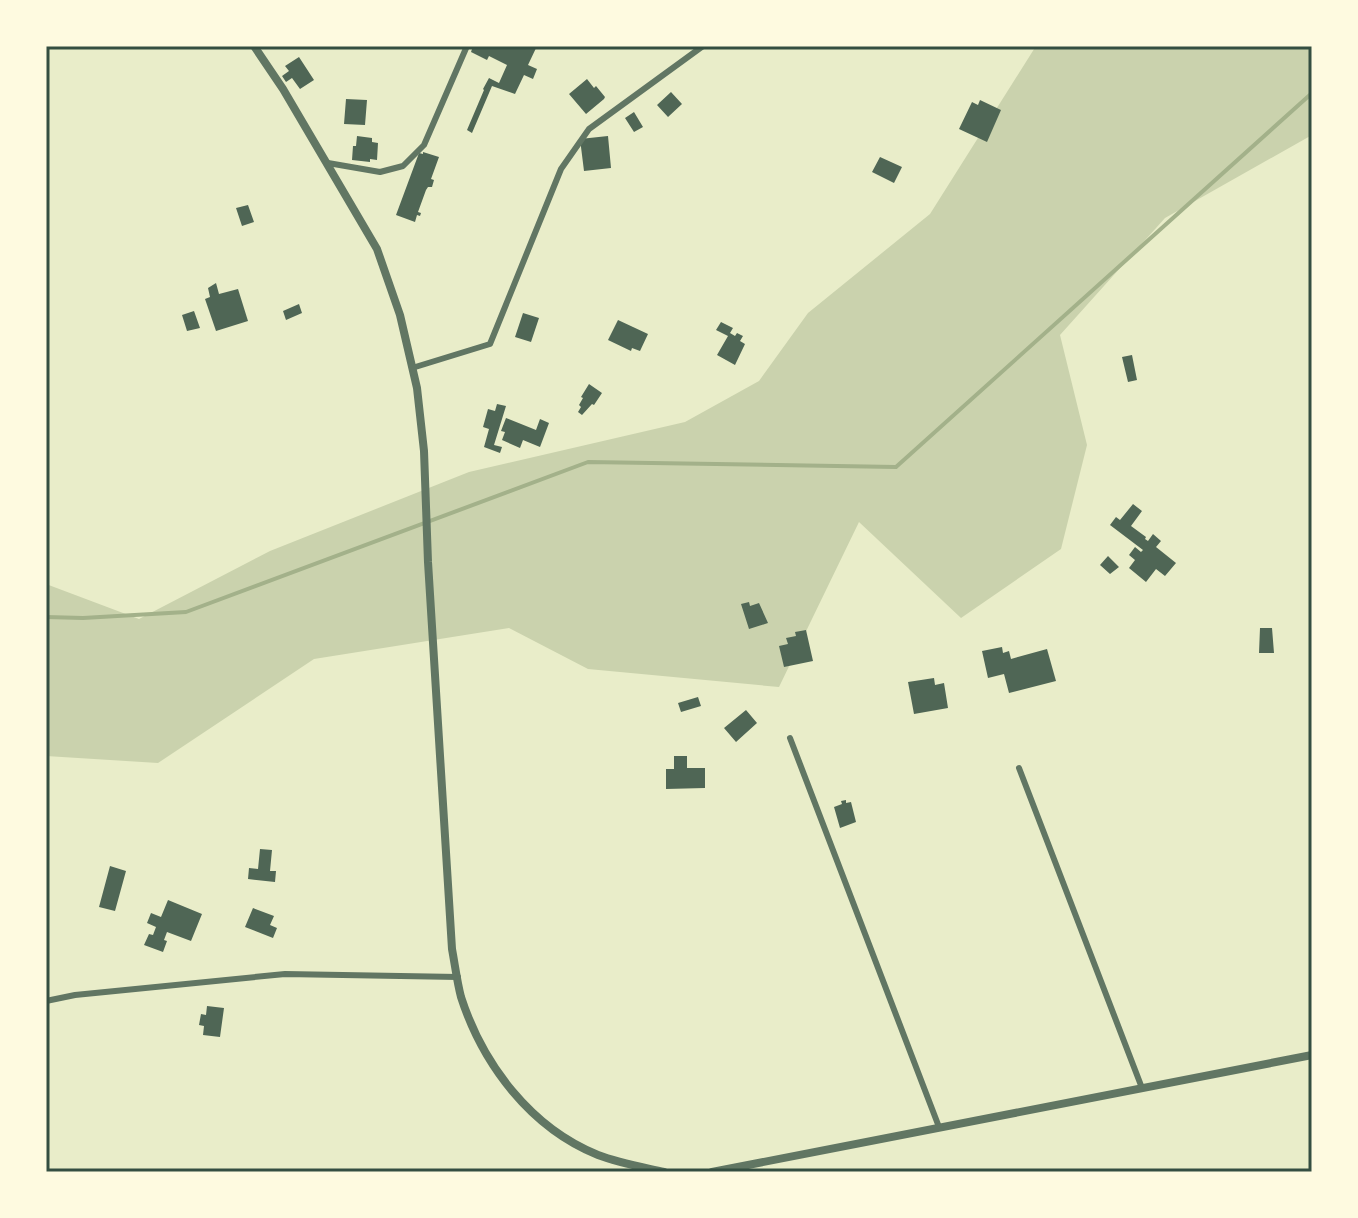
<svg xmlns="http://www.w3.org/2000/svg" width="1358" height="1218" viewBox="0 0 1358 1218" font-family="'Exo 2',sans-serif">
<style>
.green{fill:#cad2ad}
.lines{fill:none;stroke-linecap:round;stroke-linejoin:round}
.stream{stroke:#a3b18a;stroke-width:4}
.building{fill:#4f6655}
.minor{stroke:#617663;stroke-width:6}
.tertiary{stroke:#617663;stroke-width:8}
.neatline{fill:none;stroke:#344e41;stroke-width:3}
</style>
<rect width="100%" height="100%" fill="#e9edc9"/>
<path class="green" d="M1036,46h276v89l-147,83 -105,117 27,110 -26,104 -100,69 -102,-96 -80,165 -191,-18 -79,-41 -195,31 -156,104 -112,-7v-172l93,35 131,-68 199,-79 216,-50 74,-41 49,-68 122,-99z"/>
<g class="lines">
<path class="stream" d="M46,617l37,1 103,-6 402,-150 308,5 416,-374"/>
</g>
<path class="building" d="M473,46h64l-9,19 9,4 -4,10 -9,-4 -9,19 -23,-8 -20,47 -5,-3 17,-40 -1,-1 6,-11 10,5 8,-18 -18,-9 -2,4 -16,-8z
M299,57l15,23 -14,9 -8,-11 -6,4 -4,-6 7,-5 -4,-5z
M587,79l7,9 2,-2 9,11 -1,2 -18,15 -17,-20z
M671,92l11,12 -14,13 -11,-12z
M346,99l21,1 -2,25 -21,-1z
M980,100l21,10 -14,32 -28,-13 13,-27 6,3z
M634,112l9,15 -9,5 -9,-14z
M357,136l15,2v4l6,1 -1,17 -7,-1v3l-18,-2 1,-14h3z
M608,136l3,32 -27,3 -4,-32z
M423,152l16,5 -8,22 3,1 -2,7h-4l-2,3 -8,22 3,1 -1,3 -3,-1 -2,7 -19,-7 23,-62 4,1z
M880,157l22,10 -8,16 -22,-11z
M248,205l6,17 -12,4 -6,-18z
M216,283l3,11 19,-5 10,32 -32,10 -11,-32 5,-2 -2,-9z
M299,304l3,9 -16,7 -3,-9z
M194,311l6,17 -13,3 -5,-16z
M523,313l16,5 -8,24 -16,-5z
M618,320l30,14 -8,17 -8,-3 -1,3 -23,-11z
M721,322l12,6 -3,5 5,3 2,-3 6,3 -3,5 5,3 -10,21 -18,-10 11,-19 -12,-6z
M1132,355l5,25 -9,2 -6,-25z
M589,384l13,9 -8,12 -2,-1 -10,11 -4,-3 3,-5 -2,-2 4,-7 -2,-1z
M497,404l9,2 -12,39 8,2 -2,6 -16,-6 5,-18 -6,-2 5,-18 7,2z
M506,418l30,12 4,-11 9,4 -9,24 -17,-7 -3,8 -18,-8 3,-8 -4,-1z
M1133,504l9,7 -11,15 15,11 -1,2 3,2 5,-7 8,7 -5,6 20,16 -11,13 -9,-7 -10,13 -17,-14 6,-8 -6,-5 6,-8 6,5 2,-2 -33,-25 6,-8 4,3z
M1108,556l11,11 -9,7 -10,-9z
M749,602l1,4 9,-3 9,20 -19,6 -8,-25z
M1260,628h12l2,25h-15z
M806,630l7,31 -29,6 -5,-21 9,-2 -2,-6 10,-2 -1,-4z
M1002,647l1,6 6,-2 2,8 36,-10 9,32 -47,12 -5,-19 -16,4 -6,-27z
M934,678l1,7 9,-2 4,25 -34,6 -6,-32z
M698,697l3,9 -20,6 -3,-9z
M746,710l11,13 -21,19 -12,-14z
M674,756h13v12h18v20l-39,1v-20h8z
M846,800v3l5,-1 5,20 -16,6 -6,-21 8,-3 -1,-3z
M260,849l12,1 -2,21h6l-1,11 -27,-3 1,-11 9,1z
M110,866l16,5 -11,40 -16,-4z
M168,900l34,14 -11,27 -24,-9 -3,8 3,1 -4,11 -19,-7 5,-11 4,1 3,-8 -9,-4 4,-10 10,4z
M253,908l21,8 -4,9 7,3 -4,10 -28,-11z
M207,1006l17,2 -4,29 -17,-2 1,-9 -5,-1 2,-11 5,1z"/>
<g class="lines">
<path class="minor" d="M328,163l52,9 23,-6 21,-21 43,-99
M412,368l78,-24 71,-175 28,-40 114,-83
M790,738l149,389
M1019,768l123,320
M46,1001l29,-6 210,-21 173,3"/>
<path class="tertiary" d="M254,46l29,43 94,160 23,66 17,73 7,63 4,111 24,387c3,16 5,33 9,48 22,68 70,131 137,158 21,8 44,12 66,17
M712,1172l600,-117"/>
</g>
<rect width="1358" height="1218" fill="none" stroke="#fefae0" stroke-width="96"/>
<rect x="48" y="48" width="1262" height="1122" class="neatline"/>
</svg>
